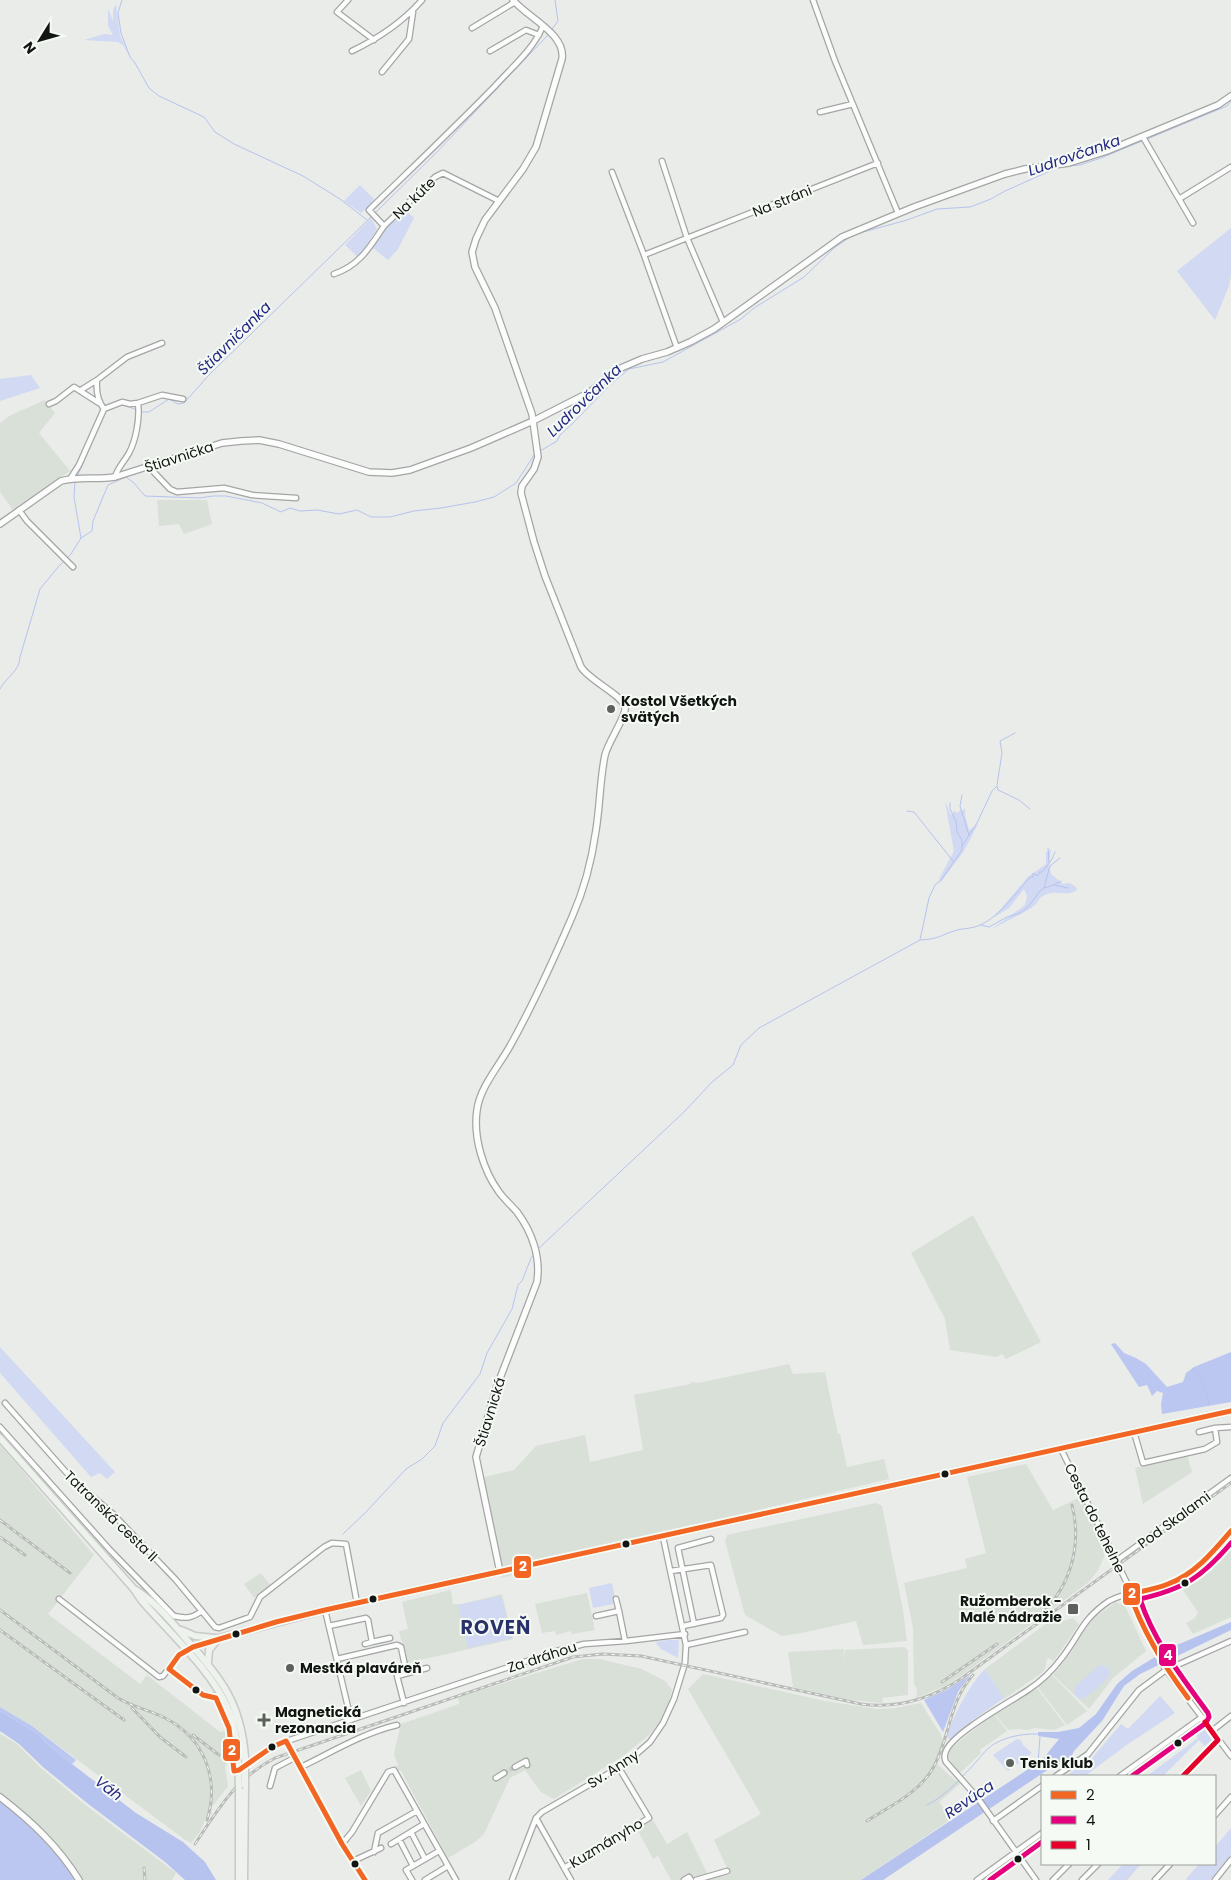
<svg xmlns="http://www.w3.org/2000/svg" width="1231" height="1880" viewBox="0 0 1231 1880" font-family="Poppins,sans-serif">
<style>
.built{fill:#d9e0d8}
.green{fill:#d2d9f2}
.forest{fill:#bbc7f1}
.water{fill:#b7c3ef}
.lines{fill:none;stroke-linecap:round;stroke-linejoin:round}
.stream{stroke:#b7c3ef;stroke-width:1}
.street-tunnel{stroke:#c9ccc8;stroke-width:4.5;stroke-dasharray:4.5 2;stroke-linecap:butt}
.street-casing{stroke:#a3a6a3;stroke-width:7}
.secondary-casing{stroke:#a3a6a3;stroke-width:8}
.primary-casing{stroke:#c8c9c8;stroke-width:9}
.street{stroke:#fcfcfc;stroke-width:4.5}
.secondary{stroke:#fcfcfc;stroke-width:5.5}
.primary{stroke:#edf2ec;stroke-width:6}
.rail-casing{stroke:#b9bbb9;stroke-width:3}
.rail{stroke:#f5fbf4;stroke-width:1;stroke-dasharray:4;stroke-linecap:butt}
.primary-bridge-casing{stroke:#c8c9c8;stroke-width:9;stroke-linecap:butt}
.primary-bridge{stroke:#edf2ec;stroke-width:6}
.bus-1-casing{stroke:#f5fbf4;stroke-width:9}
.bus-2-casing{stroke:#f5fbf4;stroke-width:9}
.bus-3-casing{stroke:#f5fbf4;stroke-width:9}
.bus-1{stroke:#f26522;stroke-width:5}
.bus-2{stroke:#e5007d;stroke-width:5}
.bus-3{stroke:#e4002b;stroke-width:5}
.poi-dot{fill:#5e605e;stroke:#f5fbf4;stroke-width:2}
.bus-dot{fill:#131513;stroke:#f5fbf4;stroke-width:2}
.labels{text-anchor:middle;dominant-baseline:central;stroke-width:4;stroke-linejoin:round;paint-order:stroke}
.street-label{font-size:14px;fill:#131513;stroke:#f5fbf4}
.poi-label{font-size:14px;font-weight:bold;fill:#131513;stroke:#f5fbf4;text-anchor:start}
.water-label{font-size:15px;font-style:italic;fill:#242681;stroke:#f5fbf4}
.district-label{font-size:19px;font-weight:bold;letter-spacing:1px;fill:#29316b;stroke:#f5fbf4}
.line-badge{stroke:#f5fbf4;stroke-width:2}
.badge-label{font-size:14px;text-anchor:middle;font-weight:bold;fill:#fff}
</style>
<rect width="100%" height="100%" fill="#e9ece8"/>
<path class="built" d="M45,400l10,13 -16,20 31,38 -57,39 -13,-18v-69l9,-7z
M157,500h50l5,24 -28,10 -5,-10 -20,2z
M973,1215l68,127 -35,17 -4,-5 -5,3 -47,-7 -5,-31 -34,-66z
M789,1364l4,10 32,-2 13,62h2l7,33 37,-8 5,20 -237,56 -150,43 -26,-99 38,-9 22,-24 49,-11 5,27 53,-12 -9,-55 56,-11 1,-2 7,1z
M0,1445l94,110 -46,59 92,70 7,-9 73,57 7,-1 3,23 -5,13 3,19 -16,21 -1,8 -4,-1 -7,18 -9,11 -7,-4 -152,-113 -32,-19z
M1187,1455l5,17 -49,32 -8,-36z
M1026,1464l27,46 28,-13 22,46 1,14 -6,13 -9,12 -127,93 -17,11 -29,12 1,-9 -3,-5 -1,-56 -9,-45 63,-15 -2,-9 21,-6 -19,-76z
M876,1503l6,3 21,104 4,31 -44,4 -7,-24 -54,12 -20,3 -37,-21 -20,-74 2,-6z
M1227,1544l4,4v69l-38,17 -7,-11 9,-5 3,-6 -17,-25 17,-14z
M261,1573l10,13 -17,12 -10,-14z
M451,1590l2,14h8l41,-10 11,45 -106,24 -8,-32 9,-2 -6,-27z
M587,1593l8,37 -23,4 -1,-3 -15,4 -1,-4 -13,2 -7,-29z
M1116,1602l9,4 21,45 -33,27 -24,31 -36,-34 17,-21 18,-30 7,-7z
M1055,1617l8,4 10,-3 6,6 -25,37 -6,-3 -2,3v5l-3,6 -39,27 -19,-30z
M904,1647l4,3v45l-26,3 1,5 -32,-3 -58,-13 -5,-35 56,-3 -1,14 2,-13z
M583,1659h16l43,10 23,12 7,9 -3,13 -9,19 -11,13 -26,21 -69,43 -13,-7 -16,-22 -15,8 -26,56 -9,8 -27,16 -47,-87 -3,-1 -2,-4 2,-1 -4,-10 1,-6 6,-25 58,-20 -1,-7z
M703,1674l122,27 52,8 18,-1 26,-5 20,32 3,12 -7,17 19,17 2,-3 4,4 -23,20 12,17 -90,61h-156l25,-6 -16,-34 47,-26 -73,-125z
M1051,1674l36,37 -20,14 -30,-39z
M1037,1688l28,37 -11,5 -19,-2 -8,2 -9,-1 -10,1 -13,-16z
M994,1714l13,17 -27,19 1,3 -22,21 -12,-18 1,-6z
M0,1734l17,10 24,24 43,36 92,69 -4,7h-100l-72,-79z
M361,1770l10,21 -10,15 -16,-28z
M653,1820l14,24 20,-12 21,43 -9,3 -7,-1 -1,-2 -11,5h-9l-13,-24 -5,3 -16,-30z"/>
<path class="green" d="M116,4l4,31 10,22 -7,-12 -5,-3 -34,-2 20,-6 9,1 -5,-9v-17l5,12v-11z
M360,185l15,15 -14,13 -17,-12z
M404,209l10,9 -16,31 -10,11 -15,-12 11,-19z
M371,218l6,11 -18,29 -14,-13z
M1231,228v46l-2,12 -14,34 -38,-49z
M31,375l9,13 -40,13v-22z
M945,802l6,13 3,-4 4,2 3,-4 1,2 3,-3v7l4,15 9,-6 -14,27 -24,32v-4l-2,2 16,-30z
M1051,849l-2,17 2,8 12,10 7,-1 6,4 1,3c-12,8 -23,-2 -34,6 -4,2 -5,6 -8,9 -6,6 -36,20 -45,25l35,-25 2,-9 -3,-7 -15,19 -16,10 35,-41 18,-13v-11z
M0,1347l115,125 -8,7 -7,-6 -9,4 -91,-104z
M612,1583l3,15 -3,1 1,5 -20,4 -4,-20z
M501,1596l11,42 -44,10 -10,-43z
M668,1640h11l-1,18 -17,-9 -6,-7z
M1102,1665l7,4c1,4 2,4 -1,8 -2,4 -20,20 -25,21 -5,2 -7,-1 -9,-5l2,-7 22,-20z
M985,1669l19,29 -31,22 -23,20 -4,-5c11,-24 21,-47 39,-66z
M1160,1696l15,17 -47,31 -43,32h-19l27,-19 28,-33 7,5z
M1201,1724l11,16 -7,6 -6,-6 -36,36h-16l51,-38 -5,-8z
M1017,1739l4,1 2,5 9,8 -24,18 -15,-16z
M1231,1828v27l-21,25h-23l-1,-1 13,-15h16v-17z
M1123,1864h18l-14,16h-19z"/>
<path class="forest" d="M1115,1343l9,10 12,5 10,6 21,23 16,-5 3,-9 8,-6 37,-15v50l-69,12 -1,-10 2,-11 -6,-2 -5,5 -5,-11 -8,2 -28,-43z
M970,1675l-12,17 -15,40 -19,-32 24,-11z
M0,1707l32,19 44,34 -4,4 -26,-21 -8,-9 -38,-23z
M0,1798l30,24 32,38 12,20h-74z"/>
<path class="water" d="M1231,1622v8l-91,44 -16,12 -22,35 -28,30 -5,11 -17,5 -169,113h-22l181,-120 17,-21 -21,-3v-4h20l21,-4 17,-14 21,-30 15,-13 38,-23z
M0,1711l38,23 8,9 26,21 64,49 47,29 22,20 11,18h-31l-20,-18 -78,-59 -44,-36 -24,-23 -19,-13z"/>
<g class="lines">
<path class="stream" d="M122,0l-4,13 3,20 9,24 5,6 14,25 10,8 45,21 11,15 19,12 69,32 37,23 27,21
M552,29l6,-8 -3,-21
M375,213l60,-59 113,-119
M856,234l51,-14 30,-11 33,-2 21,-8 14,-8 54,-24 21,-2 21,-7 126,-52 4,-5
M120,405h4l13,5
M141,412h8l20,-13 9,5 6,-1 25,-28 163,-159
M540,451l17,-10 3,-6 13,-12 39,-40 17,-14 34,-7 78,-43 13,-11 50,-31 30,-29 16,-11
M77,477l19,-44
M81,538l11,-7 1,-10 15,-36 18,-8 7,5 12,14 55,2 13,-2h13l36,7 19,9 9,-4 10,3 17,-1 22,4 18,-4 14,7h19l24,-6 27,-3 34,-6 19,-5 22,-14 20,-31
M0,689c6,-12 20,-18 20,-32l20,-68 19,-23 12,-12 10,-16 -7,-41 1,-16
M997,785l5,-32 -2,-12 15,-8
M962,795l-2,11 9,29
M950,803v6l6,12 1,11 5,8v6
M907,811l7,1 39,49
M1048,848l1,14
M1055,884l6,-3
M1044,888l10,-3 14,3
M981,925l8,2 18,-10 13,-4 8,-6 11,-15 5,-4 6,-22 10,-8
M921,940c17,-1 18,-4 33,-9 8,-3 18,-2 26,-6 19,-8 37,-33 50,-48h3v-4l4,3 3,-4h2l9,-11 4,-9
M538,1249l147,-138 27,-29 21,-17 8,-20 18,-17 161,-88 9,-42 6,-13 7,-6 20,-29v-4l15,-23 15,-32 5,-5 1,4 21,10 11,9
M1193,1369c11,7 16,33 16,36
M343,1534l24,-23 39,-42 16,-10 13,-13 8,-23 37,-49 7,-21 25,-44 6,-24 4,-4 9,-23 3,-4
M1038,1763l2,-26
M927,1805c20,-10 34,-27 49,-43 6,-7 12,-15 20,-19 13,-7 26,-9 41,-9"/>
<path class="street-tunnel" d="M504,1773l11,-6"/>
<g class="street-casing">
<path id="street" d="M348,0l-11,12 37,28
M813,0l22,61 63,152
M472,28l43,-26
M352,51c27,-13 50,-28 70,-51
M490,51l36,-21 13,5
M382,72l27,-33 4,-27
M820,112l33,-8
M1143,137l50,86
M662,161l25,77 -43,17 33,93
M612,172l32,83
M1179,199l52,-32
M499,201l-56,-28 -8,4 -51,49 -15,-16c42,-41 85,-82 126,-124 17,-19 38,-36 48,-60
M334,274c25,-8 36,-27 50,-48
M723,322l-36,-84 191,-75
M81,390l16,-10
M49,404l7,-3 18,-14 25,16
M104,409c-7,-9 -8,-19 -7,-29l30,-23 35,-14
M149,467l21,22 7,3 47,-4 28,7 44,3
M115,477c3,-10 9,-15 14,-24 7,-13 11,-35 9,-50
M70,479l9,-14 25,-56 18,-7 8,2 8,-1 24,-8 21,4
M19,510l8,11 46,46
M5,1403l68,77 40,34 63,66 39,47 4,1 31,-11 10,-20 64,-50 8,-4 14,1 11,59
M0,1427l110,123 64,66c12,3 18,2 28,-5
M1215,1428l16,-1
M1134,1432l9,31 62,-14 12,-7 -2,-14 -16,4
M1061,1449l66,134 10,29 27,55 67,89
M1116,1561l115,-83
M671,1571l40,-6 12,50 -2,3 -38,8
M59,1599l100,78 4,-1 16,-21 7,-5
M616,1599l3,12
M325,1610l26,110
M596,1616l23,-5 6,30
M694,1624l-16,-76 33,-9
M329,1626l37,-8 2,2 4,22 -7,2
M372,1642l18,-4
M686,1645l59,-13
M337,1659l60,-14 4,2 4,19
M169,1669l34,26 10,1 3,2c7,13 13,26 15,41 2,11 -1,21 3,32l5,-1 39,-26 279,-93 27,-7 42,-3 59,-7
M404,1703l-7,-27 30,-8
M1212,1731l19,-15
M286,1741l56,103 23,36
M301,1767c31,-15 62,-34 96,-42
M515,1767l11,-6 1,4
M1056,1776l32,-22 51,-64 27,-20 65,-29
M1120,1776l82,-59
M1183,1776l35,-36
M496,1778l8,-5
M270,1786l5,-18 21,-11
M1215,1815l16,-18
M536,1818l35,62
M993,1821l49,-35
M411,1832l14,27
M399,1839l14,27 26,-15
M342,1844l10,-12 36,-60 6,-2 62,110
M391,1844l33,-20
M374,1852l4,-19 39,-22
M353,1861l28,-13
M564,1868l85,-50 -30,-50
M412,1880l-6,-10 7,-4
M425,1880l23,-14
M512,1880l24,-62 6,-6 83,-48 25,-22 13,-19 11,-24 11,-36 1,-18 -23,-108
M684,1880l5,-3 2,3
M696,1880l31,-9
M977,1880l65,-47
M1036,1880l-59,-83 -31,-35c-2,-4 -2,-7 0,-11 7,-18 64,-49 82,-61 12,-8 24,-19 33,-31 19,-24 20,-39 48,-58 14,-8 32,-9 48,-13 32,-9 53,-32 74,-57
M1053,1880l16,-16
M1082,1880l16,-16
M1155,1880l15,-16
M1215,1880l16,-20"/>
</g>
<g class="secondary-casing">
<path id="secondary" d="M0,524l61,-43c17,-5 36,-1 54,-4l107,-34 19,-2 18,-1 20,4 90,28 23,1 18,-3 61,-22 62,-27 57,-29 31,-24 21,-9 25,-7 23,-10 24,-13 128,-92 72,-30 91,-33 20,-5 44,-6 38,-12 111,-46 13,-9
M500,1572l-24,-115 21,-71 40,-104c4,-25 -5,-50 -20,-70 -6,-7 -13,-13 -18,-20 -16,-22 -26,-55 -22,-82 3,-23 22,-44 33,-64 23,-41 43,-85 62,-129 12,-27 20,-58 24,-87 4,-25 4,-51 9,-75 3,-13 22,-40 20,-48 -4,-13 -35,-26 -44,-40l-36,-91 -11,-34 -13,-49 1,-7 12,-17 4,-12 -6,-43 -37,-106 -20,-41 -3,-15 4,-13 9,-19 38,-51 13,-22 26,-88c4,-25 -34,-41 -49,-59
M0,1797c31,24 58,49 79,83"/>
</g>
<g class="primary-casing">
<path id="primary" d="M0,1438l133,150 9,13c27,31 72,72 87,110 6,14 8,30 9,45
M136,1590c20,13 35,31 50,49 35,39 55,64 59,118
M181,1630l14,6 20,2
M186,1650l33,-12 106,-28 906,-199
M208,1663l1,-13 9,-11
M239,1789v91
M244,1880l1,-95"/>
</g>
<use href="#street" class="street"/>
<use href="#secondary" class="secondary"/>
<use href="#primary" class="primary"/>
<g class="rail-casing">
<path id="rail" d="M0,1520l70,53
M0,1537l25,18
M0,1610l118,88c15,9 31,12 47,20 39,20 55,60 42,102
M1041,1614c30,-28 41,-69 31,-109
M0,1630l124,90
M942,1682l55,-38
M132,1708l28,29 26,20
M193,1735l26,20
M867,1821c23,-15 52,-28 66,-53 17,-30 16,-67 40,-93
M195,1844c24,-36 40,-65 80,-86l298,-101 30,-3 38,2 220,48c38,5 70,-5 101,-26l269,-195
M144,1868l1,12"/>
</g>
<use href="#rail" class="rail"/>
<g class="primary-bridge-casing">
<path id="primary-bridge" d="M238,1756l1,33
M245,1785v-28"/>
</g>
<use href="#primary-bridge" class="primary-bridge"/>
<g class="bus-1-casing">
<path id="bus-1" d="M1188,1698c-24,-32 -45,-66 -58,-104 13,-3 26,-5 38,-10 27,-10 45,-32 63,-53
M365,1880l-23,-36 -56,-103 -14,6 -33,23 -5,1 -5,-43 -13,-30 -13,-3 -34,-26 10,-14 14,-8 83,-25 49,-12 906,-199"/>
</g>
<g class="bus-2-casing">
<path id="bus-2" d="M1132,1776l74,-53 3,-6 -1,-4c-26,-36 -54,-71 -68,-114 44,-10 62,-22 91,-56
M990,1880l52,-38"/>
</g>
<g class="bus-3-casing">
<path id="bus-3" d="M1183,1776l35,-36 -13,-18"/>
</g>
<use href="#bus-1" class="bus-1"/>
<use href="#bus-2" class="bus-2"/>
<use href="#bus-3" class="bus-3"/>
</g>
<g class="poi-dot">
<circle cx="611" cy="709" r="5"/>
<rect x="1067" y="1603" width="12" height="12" rx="2.5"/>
<circle cx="290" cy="1668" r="5"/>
<path d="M261.5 1712.5h5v5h5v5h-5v5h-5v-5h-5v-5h5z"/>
<circle cx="1010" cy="1763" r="5"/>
</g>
<g class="bus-dot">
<circle cx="945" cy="1474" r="4.5"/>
<circle cx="626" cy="1544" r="4.5"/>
<circle cx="1185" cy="1583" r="4.5"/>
<circle cx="373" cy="1599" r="4.5"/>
<circle cx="236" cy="1634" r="4.5"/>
<circle cx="196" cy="1690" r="4.5"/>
<circle cx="1178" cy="1743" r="4.5"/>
<circle cx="272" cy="1747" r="4.5"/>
<circle cx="1018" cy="1859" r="4.5"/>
<circle cx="355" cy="1864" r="4.5"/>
</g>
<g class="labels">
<g class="street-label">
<text transform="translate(414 198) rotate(-44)">Na kúte</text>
<text transform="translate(782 201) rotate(-22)">Na stráni</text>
<text transform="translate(179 457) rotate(-18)">Štiavnička</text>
<text transform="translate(490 1412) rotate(-73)">Štiavnická</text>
<text transform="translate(111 1516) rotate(44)">Tatranská cesta II</text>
<text transform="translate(1095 1518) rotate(64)">Cesta do tehelne</text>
<text transform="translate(1174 1520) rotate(-36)">Pod Skalami</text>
<text transform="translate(542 1657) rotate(-18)">Za dráhou</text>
<text transform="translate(613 1769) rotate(-33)">Sv. Anny</text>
<text transform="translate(606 1843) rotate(-31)">Kuzmányho</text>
</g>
<g class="poi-label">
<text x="621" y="701">Kostol Všetkých<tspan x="621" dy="16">svätých</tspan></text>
<text x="1062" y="1601" text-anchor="end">Ružomberok -<tspan x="1062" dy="16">Malé nádražie</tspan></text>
<text x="300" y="1668">Mestká plaváreň</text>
<text x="275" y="1712">Magnetická<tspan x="275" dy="16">rezonancia</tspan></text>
<text x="1020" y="1763">Tenis klub</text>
</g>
<g class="water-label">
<text transform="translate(1074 155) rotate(-19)">Ludrovčanka</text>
<text transform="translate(234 338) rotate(-45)">Štiavničanka</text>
<text transform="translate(584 400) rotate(-44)">Ludrovčanka</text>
<text transform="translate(109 1788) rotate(38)">Váh</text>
<text transform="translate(969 1799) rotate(-34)">Revúca</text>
</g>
<g class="district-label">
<text x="496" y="1627">ROVEŇ</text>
</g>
</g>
<g class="line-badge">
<rect x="513" y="1555" width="19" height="24" rx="5" fill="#f26522"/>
<rect x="1122" y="1582" width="19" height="24" rx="5" fill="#f26522"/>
<rect x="1158" y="1643" width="19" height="24" rx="5" fill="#e5007d"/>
<rect x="222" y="1738" width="19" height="24" rx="5" fill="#f26522"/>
</g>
<g class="badge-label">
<text x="523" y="1571">2</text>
<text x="1132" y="1598">2</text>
<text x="1168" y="1660">4</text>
<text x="232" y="1755">2</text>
</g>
<rect x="1041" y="1775" width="175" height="90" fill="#f5fbf4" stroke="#9b9f9a"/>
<rect x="1051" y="1791" width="25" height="8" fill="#f26522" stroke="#9b9f9a"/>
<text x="1086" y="1800" font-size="15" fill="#131513">2</text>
<rect x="1051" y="1816" width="25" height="8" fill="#e5007d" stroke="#9b9f9a"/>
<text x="1086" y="1825" font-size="15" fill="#131513">4</text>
<rect x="1051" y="1841" width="25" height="8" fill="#e4002b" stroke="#9b9f9a"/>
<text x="1086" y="1850" font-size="15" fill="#131513">1</text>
<g transform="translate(40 40) rotate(233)" stroke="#f5fbf4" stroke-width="4" paint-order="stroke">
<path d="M0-4L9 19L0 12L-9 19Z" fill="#131513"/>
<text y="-8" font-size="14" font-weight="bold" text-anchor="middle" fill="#131513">N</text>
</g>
</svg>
